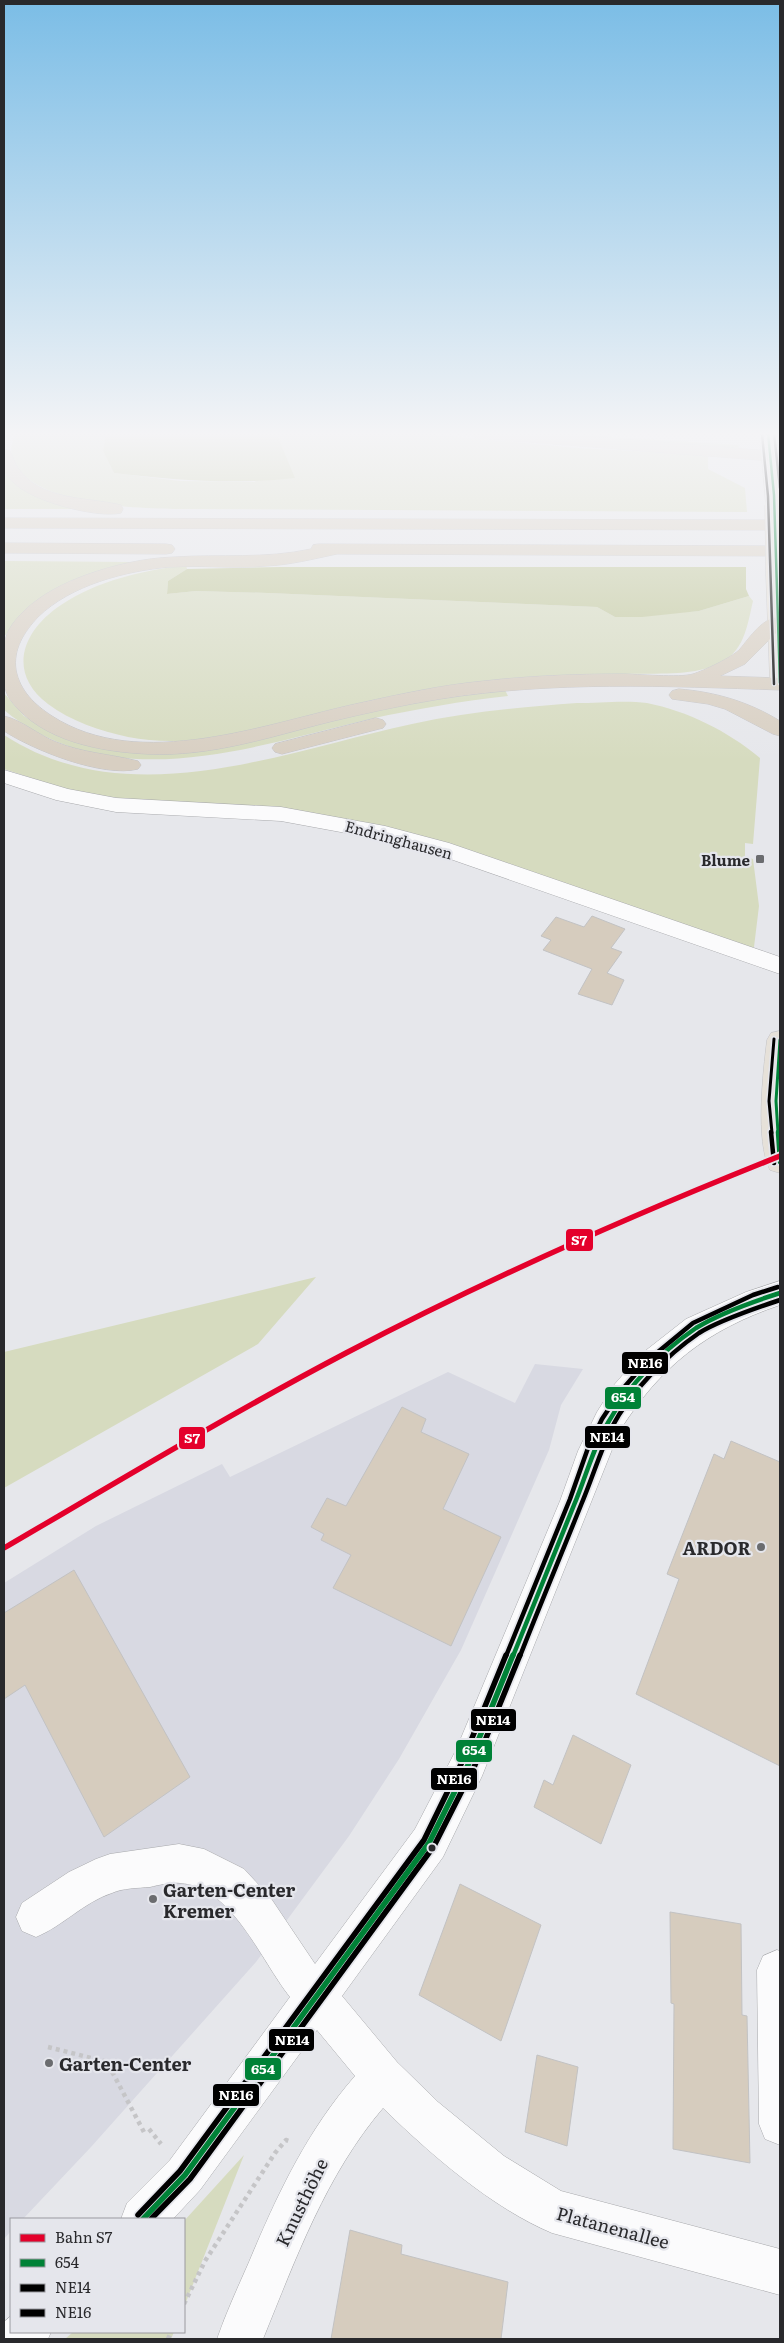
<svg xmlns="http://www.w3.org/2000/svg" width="784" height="2343" viewBox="0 0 784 2343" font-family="Literata,serif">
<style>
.built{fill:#d8d9e2}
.green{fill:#d6dbbf}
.forest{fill:#c1c89a}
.building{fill:#d6ccbe;stroke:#c2c2c3}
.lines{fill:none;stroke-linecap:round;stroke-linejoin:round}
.minor-casing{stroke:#a8a9ac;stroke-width:1}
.major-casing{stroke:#c3c3c6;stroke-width:1}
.highway-casing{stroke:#c3c3c6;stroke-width:1}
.path{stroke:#c5c5c7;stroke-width:4.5;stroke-dasharray:4 4;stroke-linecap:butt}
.minor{fill:#fbfbfc;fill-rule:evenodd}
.major{fill:#e6e1d9;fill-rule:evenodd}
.highway{fill:#d8cfc2;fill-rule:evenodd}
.major-bridge-casing{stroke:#c3c3c6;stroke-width:19;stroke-linecap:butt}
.major-bridge{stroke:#e6e1d9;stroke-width:18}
.bus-1-far3-casing{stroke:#e5e6ec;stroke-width:5}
.bus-1-far2-casing{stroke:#e5e6ec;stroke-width:6}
.bus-1-far1-casing{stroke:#e5e6ec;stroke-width:8}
.bus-1-casing{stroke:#e5e6ec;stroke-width:9}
.bus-2-far3-casing{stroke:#e5e6ec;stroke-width:5}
.bus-2-far2-casing{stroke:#e5e6ec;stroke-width:6}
.bus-2-far1-casing{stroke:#e5e6ec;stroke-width:8}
.bus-2-casing{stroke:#e5e6ec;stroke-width:9}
.bus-3-far2-casing{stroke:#e5e6ec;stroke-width:5}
.bus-3-far1-casing{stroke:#e5e6ec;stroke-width:8}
.bus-3-casing{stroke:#e5e6ec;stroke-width:9}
.bus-1-far3{stroke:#008237;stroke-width:2.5}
.bus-1-far2{stroke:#008237;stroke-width:3}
.bus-1-far1{stroke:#008237;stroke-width:4.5}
.bus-1{stroke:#008237;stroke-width:5.5}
.bus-2-far3{stroke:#000;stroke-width:2.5}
.bus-2-far2{stroke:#000;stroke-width:3}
.bus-2-far1{stroke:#000;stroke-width:4.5}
.bus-2{stroke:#000;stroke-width:5.5}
.bus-3-far2{stroke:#000;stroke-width:2.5}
.bus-3-far1{stroke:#000;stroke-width:4.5}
.bus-3{stroke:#000;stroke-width:5.5}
.rail-1-casing{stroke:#e5e6ec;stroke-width:9}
.rail-1{stroke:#e4002b;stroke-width:5.5}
.poi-dot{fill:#6b6c6f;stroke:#e5e6ec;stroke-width:2}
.bus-dot{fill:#29292c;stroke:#e5e6ec;stroke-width:2}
.labels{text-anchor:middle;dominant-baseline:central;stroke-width:4.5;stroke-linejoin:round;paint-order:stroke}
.street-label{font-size:15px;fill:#29292c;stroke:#e5e6ec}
.poi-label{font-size:15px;font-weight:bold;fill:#29292c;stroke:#e5e6ec;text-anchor:end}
.near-poi-label{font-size:18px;font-weight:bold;fill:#29292c;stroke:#e5e6ec;text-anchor:start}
.near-street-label{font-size:18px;fill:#29292c;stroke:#e5e6ec}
.line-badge{stroke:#e5e6ec;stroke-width:2}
.badge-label{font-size:14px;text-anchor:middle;font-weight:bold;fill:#fff}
</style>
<rect width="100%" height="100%" fill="#e6e7eb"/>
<path class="built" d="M535,1364l48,5 -22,36 -12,45 -88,200 -62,109 -50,77 -93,126 -165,185 -68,72h-12v12l-7,8v-656l92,-57 126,-62 8,13 218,-105 67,31z"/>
<path class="green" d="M17,433h89l-3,18 11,22 66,8 75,1 22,-46 -6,-3h147l159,15 131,7v14l37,19 2,24 -558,-3c-44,0 -154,-2 -175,-47 -5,-9 -3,-20 3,-29z
M509,433h42l187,12 1,3z
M4,473c20,23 51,28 79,36h-79z
M4,561l131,1 -112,51 -19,24z
M186,565l1,4 -19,12 -1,13 29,-3 72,2 329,14 18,10 84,-6 50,-15 4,5c-6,26 -9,52 -36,64 -28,11 -61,8 -90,9 -38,0 -75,1 -113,4 -59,6 -118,16 -176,30 -68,17 -139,43 -210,29 -27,-6 -58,-16 -80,-33 -42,-32 -25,-74 13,-99 38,-25 80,-34 125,-40z
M505,690l3,6c-46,5 -92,13 -138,23 -119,28 -258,79 -366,-9v-17l20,23 27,16 120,22 52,-6 146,-36 60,-12z
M577,703c21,0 49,-3 70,0 40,8 81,28 113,55l-7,86 -8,-1v14l8,2 6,47 -5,41 -3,1 -316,-108 -332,-44 -35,-6 -64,-21v-34c125,81 277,17 408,-11 54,-12 110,-17 165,-21z
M316,1277l-58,67 -254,144v-136z
M244,2155l-60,152v-86z
M73,2332h101l-3,7h-106z"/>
<path class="forest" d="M106,433h165l6,2 18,43c-61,7 -120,2 -181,-5l-11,-22z
M281,567h465v22l3,7 -50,15 -57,6h-27l-18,-10 -329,-14 -72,-2 -29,3 1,-13 19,-12z"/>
<path class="building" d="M592,916l33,13 -14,19 11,4 -15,21 17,7 -12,25 -34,-11 14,-25 -49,-19 8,-10 -10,-4 15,-19 28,10z
M402,1407l24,12 -5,13 48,22 -26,55 58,28 -50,109 -118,-58 18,-33 -30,-15 3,-6 -13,-7 16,-29 19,8z
M731,1441l49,21v304l-144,-72 43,-115 -12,-5 47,-120 10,5z
M74,1570l116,207 -86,60 -79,-152 -21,14v-86z
M573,1735l58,30 -30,79 -67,-37 10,-27 9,5z
M460,1884l81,41 -40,116 -82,-46z
M670,1912l71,12 1,91 5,1 3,147 -77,-14 1,-145 -3,-1z
M537,2055l41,12 -11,79 -42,-14z
M350,2230l52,15 -1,9 107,28 -7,57h-170z"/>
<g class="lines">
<g class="minor-casing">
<path id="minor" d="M4,770l64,19 48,9 165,9 104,19 64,17 331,114v17l-347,-121 -49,-13 -103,-19 -165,-9 -60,-12 -52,-17z
M780,1281v24c-73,25 -120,61 -161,127l-137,344 -39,81 -101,139 55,66 41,40 66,54 57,35 219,58v46l-228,-62c-60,-25 -123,-80 -169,-125 -57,67 -87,150 -120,231h-46c9,-26 21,-52 32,-77 28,-67 58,-131 106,-186l-38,-46 -117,160 -27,29h-52l6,-16 43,-43 120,-163c-29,-36 -58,-111 -110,-114 -10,-1 -21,2 -30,4 -12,1 -27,1 -38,6 -28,9 -49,33 -76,44l-14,-6 -6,-14 6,-14 47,-31 27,-13 14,-5 69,-10 25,5 40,20 26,28 45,67 100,-135 41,-79 104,-249 18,-50 19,-39 17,-27 26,-30 46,-36 60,-27z
M777,1950l3,1v194l-15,-6 -6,-15 -2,-154 6,-14z
M11,2316v16h40l-3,7h-44v-17z"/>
</g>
<g class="major-casing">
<path id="major" d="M760,433h16l4,75 -6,2 -6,-1 -2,-4z
M775,570l5,1v118l-7,-2 -3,-4 -4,-108 3,-4z
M780,1031v142l-10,-3c-15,-30 -7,-97 -3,-130l4,-7z"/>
</g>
<g class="highway-casing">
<path id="highway" d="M470,433h73l228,18 6,2 2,3 -2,3 -6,2 -294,-23z
M4,449l6,2c3,5 4,12 8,17 22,33 69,29 103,37l2,4 -2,4c-23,5 -74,-9 -94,-21 -10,-5 -16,-12 -23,-20z
M4,518l776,2v10l-776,-2z
M4,543l162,1 6,1 3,4 -3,4 -6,1 -162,-1z
M319,544l461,2v10l-443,-2c-24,5 -47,11 -71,12 -32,3 -64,-1 -96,1 -45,4 -99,18 -132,50 -14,15 -25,32 -22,53 4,21 19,35 36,46 88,57 215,7 308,-13 41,-9 82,-18 124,-22 45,-5 91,-7 137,-7 16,0 59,4 72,0 10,-3 40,-17 47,-25 10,-12 23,-32 40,-32v12l-35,35 -25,12 60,2v12c-114,-4 -227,-9 -340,9 -37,6 -74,14 -111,23 -59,15 -119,35 -181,32 -47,-2 -106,-13 -136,-52 -12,-15 -8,-33 -8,-51 0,-18 8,-28 21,-41 17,-16 39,-27 61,-35 28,-10 58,-17 88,-18 46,-3 91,2 137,-8l2,-4z
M679,689c37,3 70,13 101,32v15l-7,-2 -48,-25 -17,-5 -36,-5 -3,-4 3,-4z
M4,716c18,4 34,19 52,26 27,11 54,12 82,19l3,4 -3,4c-35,9 -105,-19 -134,-38z
M376,718l7,2 3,4 -3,4 -101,26 -7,-2 -3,-4 3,-4z"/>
</g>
<path class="path" d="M48,2047l59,15 38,72
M149,2129l12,15
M184,2304l21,-43 70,-108 11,-13 3,1
M168,2339l3,-7"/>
<use href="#minor" class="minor"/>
<use href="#major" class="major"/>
<use href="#highway" class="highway"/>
<g class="major-bridge-casing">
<path id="major-bridge" d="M774,505l1,70"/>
</g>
<use href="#major-bridge" class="major-bridge"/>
<g class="bus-1-far3-casing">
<path id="bus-1-far3" d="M768,433l6,62 6,188"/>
</g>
<g class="bus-1-far2-casing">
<path id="bus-1-far2" d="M778,1133l-2,-32 4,-61"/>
</g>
<g class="bus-1-far1-casing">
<path id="bus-1-far1" d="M778,1132l2,30
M513,1656c20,-50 41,-101 61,-151 12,-28 19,-58 35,-84 21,-37 52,-69 87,-93 23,-14 59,-27 84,-35"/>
</g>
<g class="bus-1-casing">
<path id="bus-1" d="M143,2219l42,-44 244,-332 40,-80 44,-108"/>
</g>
<g class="bus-2-far3-casing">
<path id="bus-2-far3" d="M762,434l6,62 6,188"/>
</g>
<g class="bus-2-far2-casing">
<path id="bus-2-far2" d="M772,1133l-3,-32 5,-62"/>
</g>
<g class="bus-2-far1-casing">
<path id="bus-2-far1" d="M771,1132l3,31
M520,1656c20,-51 41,-101 61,-151 11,-26 19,-53 31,-78 18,-35 55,-72 87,-94 21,-13 57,-25 81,-33"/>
</g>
<g class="bus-2-casing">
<path id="bus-2" d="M151,2219l39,-40 244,-333 41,-81 45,-110"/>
</g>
<g class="bus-3-far2-casing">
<path id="bus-3-far2" d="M774,433l6,55"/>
</g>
<g class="bus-3-far1-casing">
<path id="bus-3-far1" d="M506,1656l64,-157 18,-51 14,-29 18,-27 27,-31 46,-38 60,-28 25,-8"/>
</g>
<g class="bus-3-casing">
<path id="bus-3" d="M138,2215l42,-44 244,-331 39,-80 43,-105"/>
</g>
<use href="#bus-1-far3" class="bus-1-far3"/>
<use href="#bus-1-far2" class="bus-1-far2"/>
<use href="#bus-1-far1" class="bus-1-far1"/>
<use href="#bus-1" class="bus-1"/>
<use href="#bus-2-far3" class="bus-2-far3"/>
<use href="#bus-2-far2" class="bus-2-far2"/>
<use href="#bus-2-far1" class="bus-2-far1"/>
<use href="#bus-2" class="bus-2"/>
<use href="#bus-3-far2" class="bus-3-far2"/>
<use href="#bus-3-far1" class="bus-3-far1"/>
<use href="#bus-3" class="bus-3"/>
<g class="rail-1-casing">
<path id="rail-1" d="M4,1548c113,-66 226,-134 342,-195 141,-74 286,-138 434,-197"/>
</g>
<use href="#rail-1" class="rail-1"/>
</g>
<linearGradient id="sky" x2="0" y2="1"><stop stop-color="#7bbde6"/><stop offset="0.57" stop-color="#f4f4f6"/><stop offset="1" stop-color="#f4f4f6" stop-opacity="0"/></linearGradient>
<rect width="784" height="761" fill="url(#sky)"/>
<g class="poi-dot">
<rect x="755" y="854" width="10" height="10" rx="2.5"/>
<circle cx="761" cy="1547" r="5"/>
<circle cx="153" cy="1899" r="5"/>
<circle cx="49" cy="2063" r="5"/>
</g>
<circle class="bus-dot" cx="432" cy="1848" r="4.5"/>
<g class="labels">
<g class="street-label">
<text transform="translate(399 839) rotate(15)">Endringhausen</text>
</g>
<g class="poi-label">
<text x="750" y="859">Blume</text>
</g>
<g class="near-poi-label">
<text x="751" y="1547" text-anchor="end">ARDOR</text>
<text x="163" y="1889">Garten-Center<tspan x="163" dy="21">Kremer</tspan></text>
<text x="59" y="2063">Garten-Center</text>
</g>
<g class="near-street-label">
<text transform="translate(301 2202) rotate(-64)">Knusthöhe</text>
<text transform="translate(613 2227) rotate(15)">Platanenallee</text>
</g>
</g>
<g class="line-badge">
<rect x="565" y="1228" width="29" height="24" rx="5" fill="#e4002b"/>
<rect x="621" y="1351" width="48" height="24" rx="5" fill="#000"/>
<rect x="604" y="1386" width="38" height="24" rx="5" fill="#008237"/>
<rect x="584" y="1425" width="47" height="24" rx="5" fill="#000"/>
<rect x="178" y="1426" width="28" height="24" rx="5" fill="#e4002b"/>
<rect x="470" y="1708" width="47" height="24" rx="5" fill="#000"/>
<rect x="455" y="1739" width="38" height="24" rx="5" fill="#008237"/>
<rect x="430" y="1767" width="48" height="24" rx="5" fill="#000"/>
<rect x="268" y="2028" width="47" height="24" rx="5" fill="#000"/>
<rect x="244" y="2057" width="38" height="24" rx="5" fill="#008237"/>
<rect x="212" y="2083" width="48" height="24" rx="5" fill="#000"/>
</g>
<g class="badge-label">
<text x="579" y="1245">S7</text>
<text x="645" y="1368">NE16</text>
<text x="623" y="1402">654</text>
<text x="607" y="1442">NE14</text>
<text x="192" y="1443">S7</text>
<text x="493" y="1725">NE14</text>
<text x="474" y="1755">654</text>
<text x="454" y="1784">NE16</text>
<text x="292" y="2045">NE14</text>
<text x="263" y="2074">654</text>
<text x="236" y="2100">NE16</text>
</g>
<rect width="784" height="2343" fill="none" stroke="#29292c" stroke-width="10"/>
<rect x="10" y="2218" width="175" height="115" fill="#e5e6ec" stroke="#9a9a9f"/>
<rect x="20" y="2234" width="25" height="8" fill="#e4002b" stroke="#9a9a9f"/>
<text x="55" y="2243" font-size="15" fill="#29292c">Bahn S7</text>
<rect x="20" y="2259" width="25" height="8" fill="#008237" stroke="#9a9a9f"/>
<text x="55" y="2268" font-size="15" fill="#29292c">654</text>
<rect x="20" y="2284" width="25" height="8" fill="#000000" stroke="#9a9a9f"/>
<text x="55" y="2293" font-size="15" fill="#29292c">NE14</text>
<rect x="20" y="2309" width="25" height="8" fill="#000000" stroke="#9a9a9f"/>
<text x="55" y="2318" font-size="15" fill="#29292c">NE16</text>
</svg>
